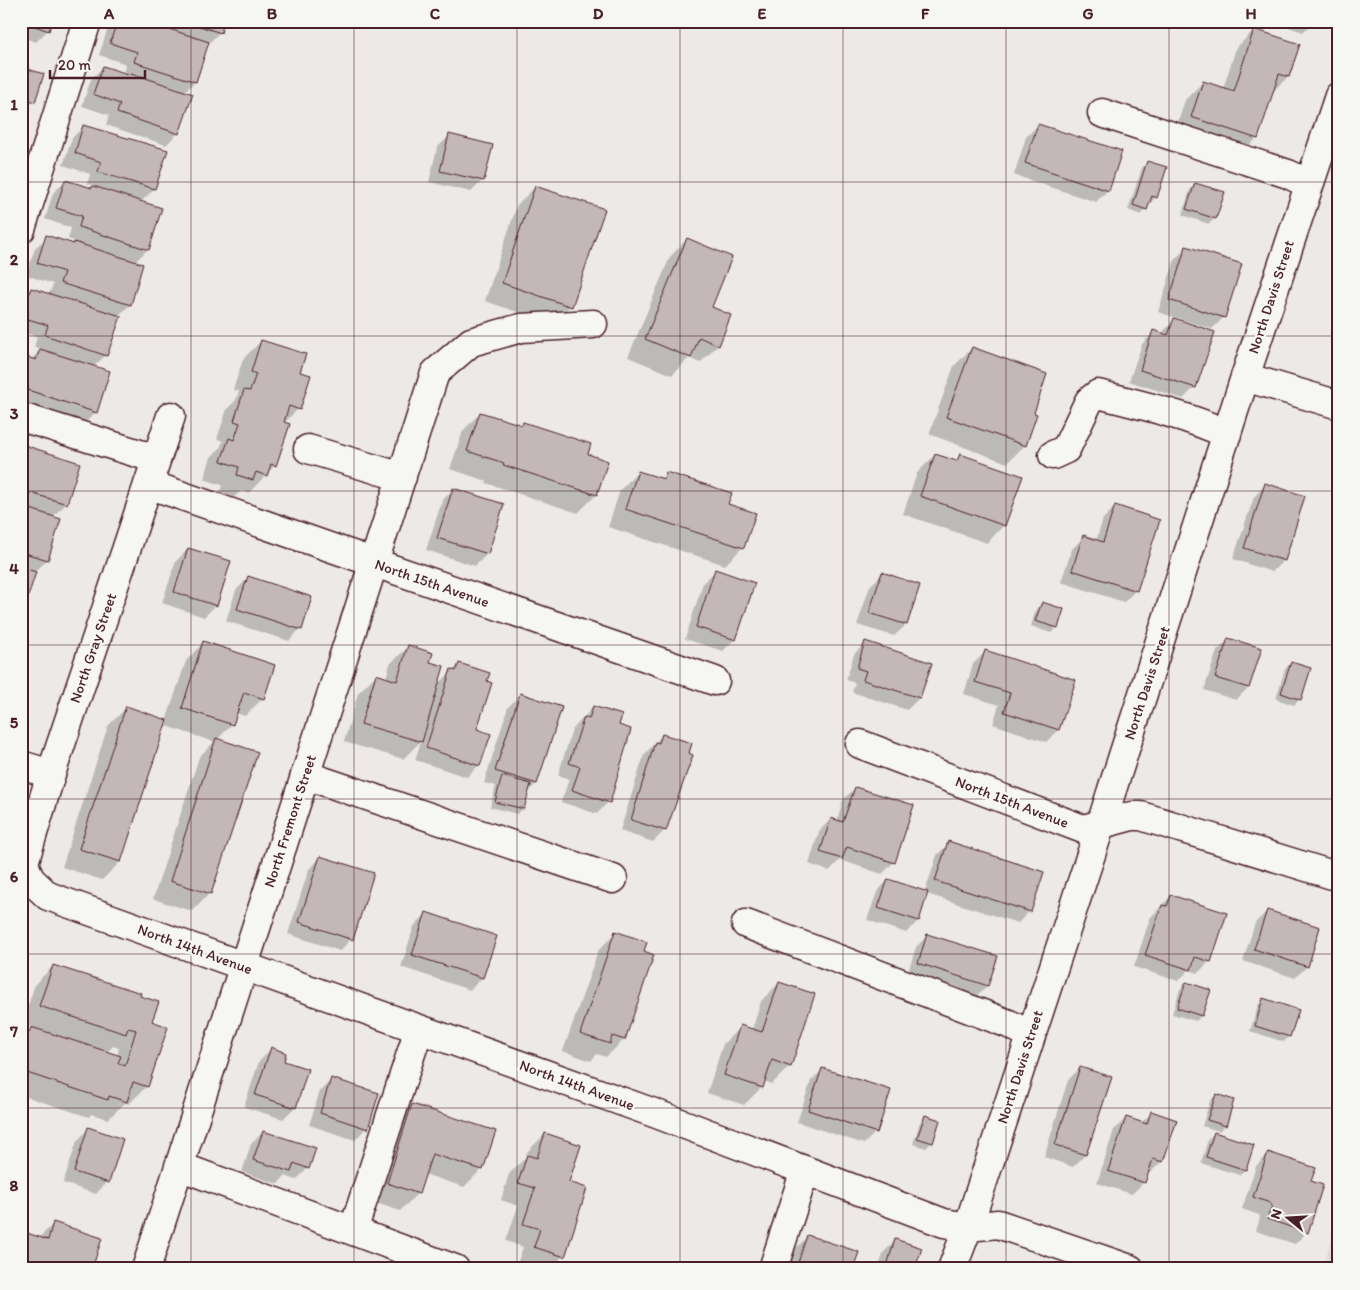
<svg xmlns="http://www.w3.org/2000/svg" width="1360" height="1290" viewBox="0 0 1360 1290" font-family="Itim,sans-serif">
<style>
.built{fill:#e0dad8}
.shadow{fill:#0003;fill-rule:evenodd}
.building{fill:#c4b7b7;stroke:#4a1f2b}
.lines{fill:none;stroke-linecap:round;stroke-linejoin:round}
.minor-casing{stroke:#4a1f2b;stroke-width:31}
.minor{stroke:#f6f6f2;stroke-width:28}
.grid{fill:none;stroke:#4a1f2b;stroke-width:1;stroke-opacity:0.55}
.labels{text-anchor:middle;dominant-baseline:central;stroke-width:5;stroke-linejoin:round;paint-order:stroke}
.street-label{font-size:15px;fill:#4a1f2b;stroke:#f6f6f2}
.neatline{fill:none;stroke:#4a1f2b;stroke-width:2}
.grid-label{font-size:16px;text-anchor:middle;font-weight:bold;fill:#4a1f2b}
</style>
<rect width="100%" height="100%" fill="#ece9e6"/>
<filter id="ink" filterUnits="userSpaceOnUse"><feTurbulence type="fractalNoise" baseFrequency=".02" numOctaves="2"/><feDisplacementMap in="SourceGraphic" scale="10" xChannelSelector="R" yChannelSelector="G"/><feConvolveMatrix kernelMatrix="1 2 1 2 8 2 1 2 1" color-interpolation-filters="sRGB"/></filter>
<g filter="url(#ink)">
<path class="built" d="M1339,1218v51h-17z"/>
<path class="shadow" d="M21,21h29l-2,9 -12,12 -15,-5z
M115,21h108l-3,11 -13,13 -12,37 -11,10 -6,41 -12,12 -60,-20 3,-10 -27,-9 9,-27 12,-12 20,7 3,-10 -27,-9 9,-27z
M1270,21h44l-11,11z
M1254,30l34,47 -16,15 -15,46 -18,18 -65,-21 11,-35 18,-18 20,7 13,-41z
M21,68l13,33 -12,12h-1z
M1038,125l70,65 -12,12 -82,-27 12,-38z
M84,126l82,24 -12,39 -13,13 7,47 -13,13 7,3 -12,40 -12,11 -12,39 -13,12 3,45 -12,12 -63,-20v-48l10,4 10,-11 -7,-2 3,-10 -16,-5v-33l10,-10 18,6 4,-11 -27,-9 9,-27 12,-11 26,8 3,-3 -8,-3 3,-11 -26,-9 8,-26 12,-12 27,8 3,-3 -8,-2 3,-10 -27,-9 9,-27z
M449,136l34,44 -12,12 -42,-10 8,-34z
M1147,162l9,35 -6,6 -2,-1 -2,7 -5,6 -13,-5 14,-42z
M1195,184l20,34 -6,6 -27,-9 8,-25z
M535,187l35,119 -17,18 -68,-23 32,-96z
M687,239l23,68 8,38 -18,18 -11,-5 -17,17 -44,-18 42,-100z
M1186,248l38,69 -12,12 -54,-17 17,-53z
M1174,320l21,67 -12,12 -54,-18 13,-37 12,-12 7,2z
M261,341l37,68 -14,14 -9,42 -26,28 -8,-2 -7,6 -14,-5 2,-7 -18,-6 7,-22 9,-9 3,-7 -6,-2 10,-30 9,-9 3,-9 -6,-1 10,-31z
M972,348l60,66 -7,31 -18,18 -78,-29 25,-68z
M480,413l40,13 3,-3 63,32 20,7 -10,33 -18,18 -92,-30 1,-2 -37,-12 13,-38z
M21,445l58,19 -13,40 -14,13 7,3 -12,40 -13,13 -13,39z
M935,455l19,7 6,-7 44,70 -17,18 -84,-29 14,-41z
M638,472l23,7 5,-5 61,31 16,42 -18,18 -117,-38 12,-37z
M1265,485l19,75 -12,12 -39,-13 21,-62z
M453,489l49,16 -15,49 -12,12 -49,-16 16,-49z
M1115,507l21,83 -12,12 -63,-20 11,-33 12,-12 12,4 7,-22z
M188,549l28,56 -12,12 -42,-14 14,-42z
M715,571l20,68 -12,12 -38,-12 18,-56z
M882,574l24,51 -12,11 -37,-11 13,-39z
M248,578l52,51 -11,12 -63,-20 10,-31z
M1042,603l15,24 -6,6 -20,-7 5,-17z
M1229,639l31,10 -12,39 -12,12 -32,-10 13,-39z
M203,643l60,55 -18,18 -9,-3 -4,11 -15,16 -7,153 -18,18 -39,-12 46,-142 15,-15 -50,-17 -44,137 -18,18 -40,-13 46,-141 18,-18 40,13 20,-60z
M866,643l64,20 -11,35 -12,12 -55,-18 3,-9 -9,-3 8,-26z
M408,647l21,16 8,22 22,-20 16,65 4,35 -12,12 -52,-17 6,-19 -18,18 -59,-17 14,-49 18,-18 10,3 4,-14z
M985,652l73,78 -12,12 -53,-18 6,-19 -35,-11 9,-30z
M1291,663l9,36 -6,6 -18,-6 9,-30z
M520,695l16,89 -9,9 -4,16 -6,5 -27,-7 6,-21 -12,-3 24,-76z
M593,707l24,19 -9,76 -11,12 -36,-12 8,-23 -11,-4 14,-45z
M662,735l3,95 -12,12 -33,-11 24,-76z
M855,788l39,74 -12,12 -42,-14 -11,11 -20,-7 10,-33 12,-12 6,2 6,-21z
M949,843l81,68 -12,12 -91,-29 -9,27 -12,12 -39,-13 10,-28 11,-12 37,12 12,-37z
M321,857l30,82 -11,12 -52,-17 21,-65z
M1171,896l39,65 -12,12 -9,-3 -11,11 -44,-14 16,-49z
M1267,911l40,55 -12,12 -52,-17 12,-38z
M426,914l69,22 -13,42 -12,12 -69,-23 13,-41z
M615,933l28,19 -19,88 -18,17 -9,-3 -6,7 -28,-10 35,-100z
M928,935l59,51 -12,11 -68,-22 9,-28z
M53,966l98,56 -4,64 -18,18 -4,-1 -17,16 -17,-5 -2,3 -68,-22v-63l6,2 6,-7 -11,-3 13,-40zM113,1046l6,2 -2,8 -11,-3z
M779,983l11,83 -18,18 -8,-3 -2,6 -18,18 -37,-12 16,-49 17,-17 12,3 9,-29z
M1186,984l15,32 -5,5 -24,-7 8,-25z
M1264,1000l25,36 -5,6 -34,-11 8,-26z
M271,1049l11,12 13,46 -12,12 -39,-12 15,-46z
M1080,1068l5,87 -12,12 -29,-10 24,-77z
M823,1069l53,63 -12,12 -67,-22 14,-41z
M332,1079l34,49 -11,12 -46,-15 11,-34z
M1216,1095l9,31 -6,5 -17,-5 8,-25z
M413,1105l69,64 -18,18 -40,-13 -6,19 -18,18 -30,-10 25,-78z
M1152,1113l10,48 -12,12 -2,-1 -4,10 -12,12 -35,-11 17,-53 12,-12 15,5z
M925,1116l14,5 -8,22 -5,5 -13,-4 7,-22z
M88,1129l19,53 -11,12 -33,-11 14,-42z
M263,1132l45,36 -12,12 -11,-4 -7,8 -36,-12 9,-28z
M1214,1133l39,13 -8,24 -6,5 -38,-12 7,-24z
M545,1134l23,49 -5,73 -12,13h-21l-13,-5 6,-17 -17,-6 12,-35 -17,-6 8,-26 16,-16 2,-6z
M1268,1154l42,28 -3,50 -12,12 -39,-13 4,-13 -1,-3 -17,-6 14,-43z
M53,1224l38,45 -52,-31z
M808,1236l44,33h-67l5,-15z
M896,1240l17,29h-35l6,-17z"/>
<path class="building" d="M21,21h31l-3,10z
M117,21h23l7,3 1,-2 61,20 -13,40 -62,-20 3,-10 -27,-9z
M184,21h40l-3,12z
M1254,29l46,15 -11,33 -10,-3 -21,65 -67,-22 12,-36 31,10z
M103,66l28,9v-2l62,21 -14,40 -62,-21 3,-9 -27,-10z
M21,67l23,7 -9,28 -14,-5z
M1038,124l84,27 -13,40 -84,-28z
M83,125l85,25 -13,39 -57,-17 3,-10 -26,-9z
M449,134l44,11 -9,36 -44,-10z
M1147,161l20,6 -10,31 -5,-2 -5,14 -14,-5z
M65,180l27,8 1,-2 69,22 -13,42 -70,-23 3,-11 -26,-8z
M1195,183l30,9 -9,27 -30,-10z
M535,186l70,23 -33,98 -70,-24z
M46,235l28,9v-2l69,22 -12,41 -71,-22 4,-11 -27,-9z
M687,238l45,19 -20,50 19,8 -12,31 -20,-9 -8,21 -46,-19z
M1186,246l56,18 -17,54 -56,-18z
M31,288l90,28 -14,40 -62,-21 3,-10 -27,-8z
M1174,318l41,14 -19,56 -56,-18 13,-40 15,5z
M261,340l45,14 -6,18 11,3 -11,35 -11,-4 -5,16 6,2 -14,42 -5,-2 -4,12 -11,-4 -3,8 -16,-5 2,-8 -18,-6 8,-23 5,2 6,-17 -6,-2 10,-31 6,1 6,-17 -5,-2z
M972,347l75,27 -13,39 3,1 -11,32 -80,-29z
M40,349l70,22 -13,42 -69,-23v-2l-7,-2v-31l15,5z
M480,412l42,13 1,-3 68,22 -3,10 20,7 -11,34 -94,-30 1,-2 -37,-12z
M21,444l59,19 -13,41 -46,-14z
M935,454l22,7 3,-7 63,22 -18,50 -85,-30z
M638,471l26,8 2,-7 66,21 -4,11 28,9 -12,35 -119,-39z
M1265,483l40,13 -20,65 -41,-13z
M453,488l51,16 -16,50 -51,-16z
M1115,505l45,15 -23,71 -65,-21 11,-35 20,7z
M21,506l40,13 -13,41 -27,-8z
M188,548l43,13 -14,45 -43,-14z
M21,567l15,5 -13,40h-2z
M715,569l40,14 -19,57 -40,-13z
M882,572l38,13 -13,40 -38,-12z
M248,576l64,21 -10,33 -65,-21z
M1042,602l22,7 -6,19 -23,-7z
M21,627l5,2 -5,16z
M1228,638l34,10 -13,40 -34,-10z
M203,641l72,24 -11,34 -20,-7 -11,33 -51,-17z
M865,641l67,22 -12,35 -57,-18 3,-9 -9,-3z
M408,645l25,8 -3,9 14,4 -22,76 -61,-18 15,-50 21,7z
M985,650l91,30 -17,50 -55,-18 6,-19 -35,-11z
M1291,662l20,6 -10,32 -20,-7z
M459,663l31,10 -3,8 5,2 -15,46 14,5 -11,32 -54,-18 25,-79 5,2z
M520,693l42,14 -25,77 -42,-13z
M126,706l41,14 -46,142 -42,-13z
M593,706l29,9 -3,10 12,4 -21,74 -38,-13 8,-23 -11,-4 15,-46 5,2z
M662,734l30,9 -3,10 4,2 -27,76 -35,-11 24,-78 4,1z
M216,738l42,14 -47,142 -41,-13z
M502,776l29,8 -7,25 -29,-7z
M855,787l59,18 -19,58 -48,-16 -5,12 -22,-7 11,-34 12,4z
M948,841l96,31 -13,40 -96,-31z
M320,856l54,17 -21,67 -54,-18z
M888,879l40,13 -9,29 -41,-13z
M1171,895l56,18 -16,49 -16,-5 -4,13 -46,-15 17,-50 5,1z
M1267,910l53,17 -12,40 -54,-18z
M426,912l71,24 -14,42 -71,-23z
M615,931l32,11 -3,9 10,4 -29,85 -13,-4 -2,8 -30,-10z
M927,934l71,22 -10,30 -70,-23z
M53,965l88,28 -1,3 19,6 -7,19 16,6 -20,60 -15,-5 -6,20 -18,-6 -1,4 -87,-29 2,-16h-2v-24l8,2 2,-6 90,29 -3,7 7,3 11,-36 -8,-2 -2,6 -87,-28z
M779,982l36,12 -24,73 -19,-7 -9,28 -39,-13 16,-50 22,7z
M1186,982l25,8 -9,26 -25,-8z
M1263,998l36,12 -9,27 -35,-11z
M271,1047l15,6 -2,8 24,8 -12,39 -41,-13z
M1080,1067l32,10 -26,78 -31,-10z
M822,1068l69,22 -14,43 -69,-23z
M331,1078l48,15 -11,36 -48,-16z
M1216,1094l18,6 -8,26 -19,-6z
M412,1104l84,27 -13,39 -51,-16 -13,40 -32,-11z
M1151,1111l26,9 -14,42 -10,-3 -8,24 -37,-12 18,-54 21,7z
M925,1115l15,5 -7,23 -16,-5z
M88,1127l35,12 -14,44 -35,-11z
M263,1131l53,17 -7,21 -15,-6 -3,9 -38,-12z
M1214,1132l40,13 -8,25 -40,-13z
M545,1133l36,12 -12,37 18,6 -22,69 -31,-10 6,-18 -17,-5 12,-36 -17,-5 9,-28 10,3z
M1268,1152l48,16 -5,13 12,4 -15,48 -41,-14 5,-13 -2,-3 -17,-6z
M53,1222l49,16 -10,31h-71v-38l27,9z
M807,1235l52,17 -6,17h-57z
M895,1239l27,9 -7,21h-29z"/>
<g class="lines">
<g class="minor-casing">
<path id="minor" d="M1102,113l186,61 21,10
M21,229l66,-208
M1245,377l94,28
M171,416l-120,358 -27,89 6,16 18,17 606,217 290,110 24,4 30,-3 132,45
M21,417l135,42
M308,449l94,28
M1053,455l13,-6 23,-48 9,-7c44,11 87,21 129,40
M148,484l567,197
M860,744l223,85 49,-13h9l198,61
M21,765l30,9
M305,775l308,104
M746,924l263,100 22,11
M179,1166l276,103
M353,1231l66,-202
M146,1269l289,-896 36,-31 50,-14 72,-4
M773,1269l32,-99
M952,1269l16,-42 133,-403 144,-447 94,-281"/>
</g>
<use href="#minor" class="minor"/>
</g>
</g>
<path class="grid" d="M191,21v1248M354,21v1248M517,21v1248M680,21v1248M843,21v1248M1006,21v1248M1169,21v1248M21,182h1318M21,336h1318M21,491h1318M21,645h1318M21,799h1318M21,954h1318M21,1108h1318"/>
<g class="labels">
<g class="street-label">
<text transform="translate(1271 297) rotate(-72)">North Davis Street</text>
<text transform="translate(432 583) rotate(19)">North 15th Avenue</text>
<text transform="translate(93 648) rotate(-71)">North Gray Street</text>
<text transform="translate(1147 683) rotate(-72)">North Davis Street</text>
<text transform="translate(1012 802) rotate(21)">North 15th Avenue</text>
<text transform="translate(290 821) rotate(-72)">North Fremont Street</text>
<text transform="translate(195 949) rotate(20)">North 14th Avenue</text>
<text transform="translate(1020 1067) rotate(-72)">North Davis Street</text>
<text transform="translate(577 1085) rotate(20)">North 14th Avenue</text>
</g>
</g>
<rect width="1360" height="1290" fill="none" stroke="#f6f6f2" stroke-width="55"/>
<g transform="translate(1288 1218) rotate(288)" stroke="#f6f6f2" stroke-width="4" paint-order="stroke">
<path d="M0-4L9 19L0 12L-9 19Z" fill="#4a1f2b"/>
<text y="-8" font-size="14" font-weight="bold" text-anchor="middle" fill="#4a1f2b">N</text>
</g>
<path d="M50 70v8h95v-8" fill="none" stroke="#4a1f2b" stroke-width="2.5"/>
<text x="58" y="70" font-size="15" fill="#4a1f2b" stroke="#f6f6f2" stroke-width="4" paint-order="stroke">20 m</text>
<rect x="28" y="28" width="1304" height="1234" class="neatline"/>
<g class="grid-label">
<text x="109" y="19">A</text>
<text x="272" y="19">B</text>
<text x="435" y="19">C</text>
<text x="598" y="19">D</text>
<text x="762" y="19">E</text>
<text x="925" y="19">F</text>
<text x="1088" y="19">G</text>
<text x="1251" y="19">H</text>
<text x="14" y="110">1</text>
<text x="14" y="265">2</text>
<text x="14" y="419">3</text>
<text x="14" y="574">4</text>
<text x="14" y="728">5</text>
<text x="14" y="882">6</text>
<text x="14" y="1037">7</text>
<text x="14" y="1191">8</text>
</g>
</svg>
